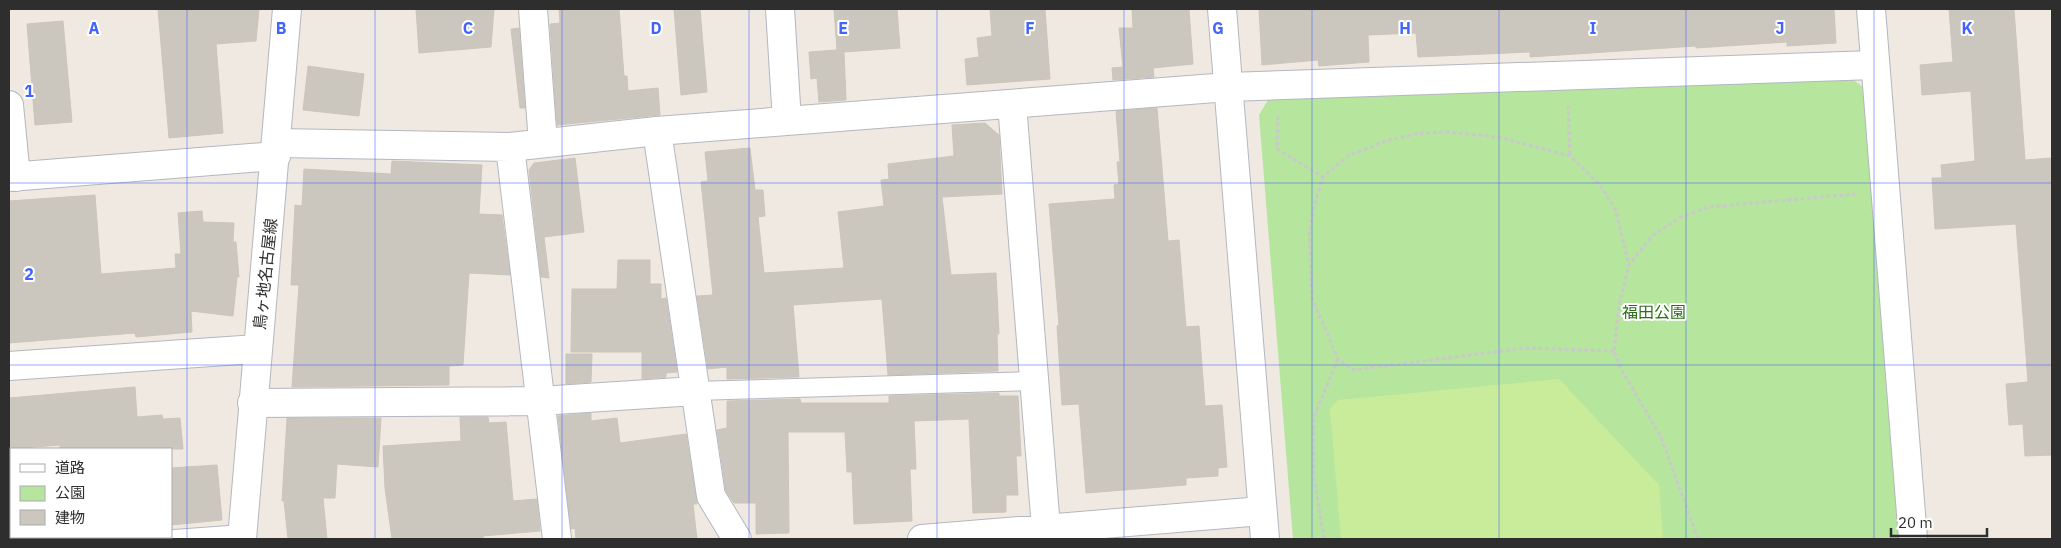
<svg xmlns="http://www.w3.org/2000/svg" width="2061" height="548" viewBox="0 0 2061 548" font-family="'IBM Plex Sans','Noto Sans JP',sans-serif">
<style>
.green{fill:#b6e59e}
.pitch{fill:#c9ec9a}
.building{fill:#cbc7bf;stroke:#cbc5ba}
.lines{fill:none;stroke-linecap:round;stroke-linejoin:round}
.service-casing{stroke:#b4b7c1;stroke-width:20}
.minor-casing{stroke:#b4b7c1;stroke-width:30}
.tertiary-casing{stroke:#b4b7c1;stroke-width:30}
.secondary-casing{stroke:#b4b7c1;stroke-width:30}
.path{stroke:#c9c9c9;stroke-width:3;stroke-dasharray:4 2.5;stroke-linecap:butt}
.service{stroke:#fff;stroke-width:18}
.minor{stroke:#fff;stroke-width:28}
.tertiary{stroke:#fff;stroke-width:28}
.secondary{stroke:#fff;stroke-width:28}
.grid{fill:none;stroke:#4264fb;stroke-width:1;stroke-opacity:0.55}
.labels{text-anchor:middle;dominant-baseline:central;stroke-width:4;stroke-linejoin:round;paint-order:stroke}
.street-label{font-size:16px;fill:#2e2e2e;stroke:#fff}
.park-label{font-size:16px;fill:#2c6e1b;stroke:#fff}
.grid-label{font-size:16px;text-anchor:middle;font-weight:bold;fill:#4264fb;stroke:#fff;stroke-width:4;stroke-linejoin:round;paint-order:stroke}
</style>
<rect width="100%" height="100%" fill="#efe9e1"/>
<path class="green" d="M1851,78l13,10 37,451h-608l-34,-424 9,-15z"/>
<path class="pitch" d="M1559,379l100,106 4,54h-322l-11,-130 8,-9z"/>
<path class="building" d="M158,9h101l-3,32 -40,3 7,89 -54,5z
M416,9h78l-3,38 -72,6z
M559,9h60l5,67h3l1,15 30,-3 2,27 -103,10 -7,-101 10,-1z
M674,9h26l7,83 -26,3z
M834,9h63l3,39 -56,4 2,48 -27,2 -2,-24 -6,1 -2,-27 28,-2z
M990,9h55l5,70 -83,6 -2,-26 14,-2 -2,-19 15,-2z
M1132,9h57l4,55 -40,4 1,9 -41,3 -1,-12 11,-1 -4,-39h14z
M1259,9h575l2,34 -49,3v-4l-91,6v-2l-166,11v-5l-112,5 -2,-24 -48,2 1,27 -50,4 -1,-6 -56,5z
M1949,9h65l11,151 27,-2v297l-27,1 -2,-32 -14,1 -3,-41 22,-2 -12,-158 -81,5 -3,-51h10l-1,-13 34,-4 -4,-70 -49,4 -2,-30 33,-3z
M63,21l9,101 -37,3 -8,-101z
M519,28l6,80h-5l-9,-79z
M308,66l56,8 -5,42 -56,-6z
M1157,108l11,133 11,-1 7,87 13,-1 6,80 17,-1 5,62 -9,1v8l-32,2v7l-100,8 -7,-89 -17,1 -5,-79 2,-1 -10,-121 66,-5 -1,-14 5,-1 -2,-22h3l-4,-51z
M985,123l14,12 3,59 -60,3 9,78 45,-2 3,61h-2l1,37 -110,4 -6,-76 -89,6 6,72 -72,2v-12l-19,2 -11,-73 16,-1 -12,-113 7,-1 -3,-29 45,-4 5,42h8l2,26 -7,1 6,56 80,-5 -6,-56 46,-6 -3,-26 8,-1 -1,-15 66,-8 -2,-31z
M575,158l9,74 -40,5 5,41 -8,-1 -12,-107 5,-7z
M392,161l90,4 -3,49 23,1 8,60 -41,-2 -6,92 -14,1v19l-157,2 7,-102h-8l4,-80 7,1 2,-37 87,5z
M95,195l6,79 75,-6 -1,-14h6l-3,-41 24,-2 1,11 31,1 -1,19h3l3,35h-2l-4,39 -42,-5 1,21 -56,5 -1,-4 -126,10v-142z
M618,260h32v24h11v15l5,-1 11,74 -11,1v4l-24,2v-27h-71l1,-63h45z
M566,354h26l-1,28 -25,2z
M135,387l2,30 25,-2 1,4 17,-1 3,31h-123v-4l-51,4v-51z
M999,393v3h19l3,60h-5l2,39h-12v17l-33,1 -4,-94 -55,2 2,48h-6l2,52 -58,3 -2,-52h-5l-2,-40h-57l1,101 -33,1v-31h-22l-8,-12 -9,-61 10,-2v-27l73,-2 1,4h88v-7z
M591,413v8l26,-3 3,25 66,-9 11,70h-4l4,35h-121l-1,-11 -4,1 -13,-113z
M460,417h28l1,6 17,-1 7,79 24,-2 3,32 -57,5v3h-91l-7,-51 -2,-42 78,-5z
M287,418h94l-3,49 -41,-3 -2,34h-12l4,41h-39l-4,-38h-2z
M217,465l5,55 -51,5v-57z"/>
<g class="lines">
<g class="service-casing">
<path id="service" d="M695,391l339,-10
M174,539l69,-5"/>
</g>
<g class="minor-casing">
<path id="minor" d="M533,9l10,134
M780,9l7,112
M1871,9l42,530
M1012,104l34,424
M9,105l7,72
M657,131l54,365 26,43
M278,143l232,4 147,-16 571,-44 646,-22
M510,147l47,392
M9,177l267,-21
M9,366l248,-17
M252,403l288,-2 155,-10
M922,539l340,-28"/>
</g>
<g class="tertiary-casing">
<path id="tertiary" d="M1222,9l43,530"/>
</g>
<g class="secondary-casing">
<path id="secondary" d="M242,539l45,-530"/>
</g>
<path class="path" d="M1568,105l2,51
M1278,116l-1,33 46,28
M1614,351l-89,-3 -172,22 -15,-11 -26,-61 -3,-62 4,-27 10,-32 25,-21 38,-15 28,-7 33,-2 51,5 72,19 29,28 16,24 14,57
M1324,539l-10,-62v-60l24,-58
M1698,539l-37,-102 -40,-68 -7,-18 5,-46 10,-40 23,-29 29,-19 28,-10 146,-13"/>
<use href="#service" class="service"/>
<use href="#minor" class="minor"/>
<use href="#tertiary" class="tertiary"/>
<use href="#secondary" class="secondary"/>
</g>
<path class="grid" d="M187,9v530M375,9v530M562,9v530M749,9v530M937,9v530M1124,9v530M1312,9v530M1499,9v530M1686,9v530M1874,9v530M9,183h2043M9,365h2043"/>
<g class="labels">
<g class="street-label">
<text transform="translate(265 274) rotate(-84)">鳥ヶ地名古屋線</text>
</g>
<g class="park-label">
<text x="1654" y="312">福田公園</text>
</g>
</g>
<g class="grid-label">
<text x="94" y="34">A</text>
<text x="281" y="34">B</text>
<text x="468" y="34">C</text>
<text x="656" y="34">D</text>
<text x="843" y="34">E</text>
<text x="1030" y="34">F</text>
<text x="1218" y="34">G</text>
<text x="1405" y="34">H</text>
<text x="1593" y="34">I</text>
<text x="1780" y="34">J</text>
<text x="1967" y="34">K</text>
<text x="29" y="97">1</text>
<text x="29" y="280">2</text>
</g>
<rect width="2061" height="548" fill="none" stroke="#2e2e2e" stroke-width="20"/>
<rect x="10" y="448" width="162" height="90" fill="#ffffff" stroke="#ababab"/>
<rect x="20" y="464" width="25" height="8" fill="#ffffff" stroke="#ababab"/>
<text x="55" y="473" font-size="15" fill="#2e2e2e">道路</text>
<rect x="20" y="486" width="25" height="15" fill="#b6e59e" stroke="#ababab"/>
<text x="55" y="498" font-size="15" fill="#2e2e2e">公園</text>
<rect x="20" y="510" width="25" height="15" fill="#cbc7bf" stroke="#ababab"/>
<text x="55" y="523" font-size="15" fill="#2e2e2e">建物</text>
<path d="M1891 528v8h96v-8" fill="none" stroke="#2e2e2e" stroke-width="2.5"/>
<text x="1898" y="528" font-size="15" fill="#2e2e2e" stroke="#ffffff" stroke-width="4" paint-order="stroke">20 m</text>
</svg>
